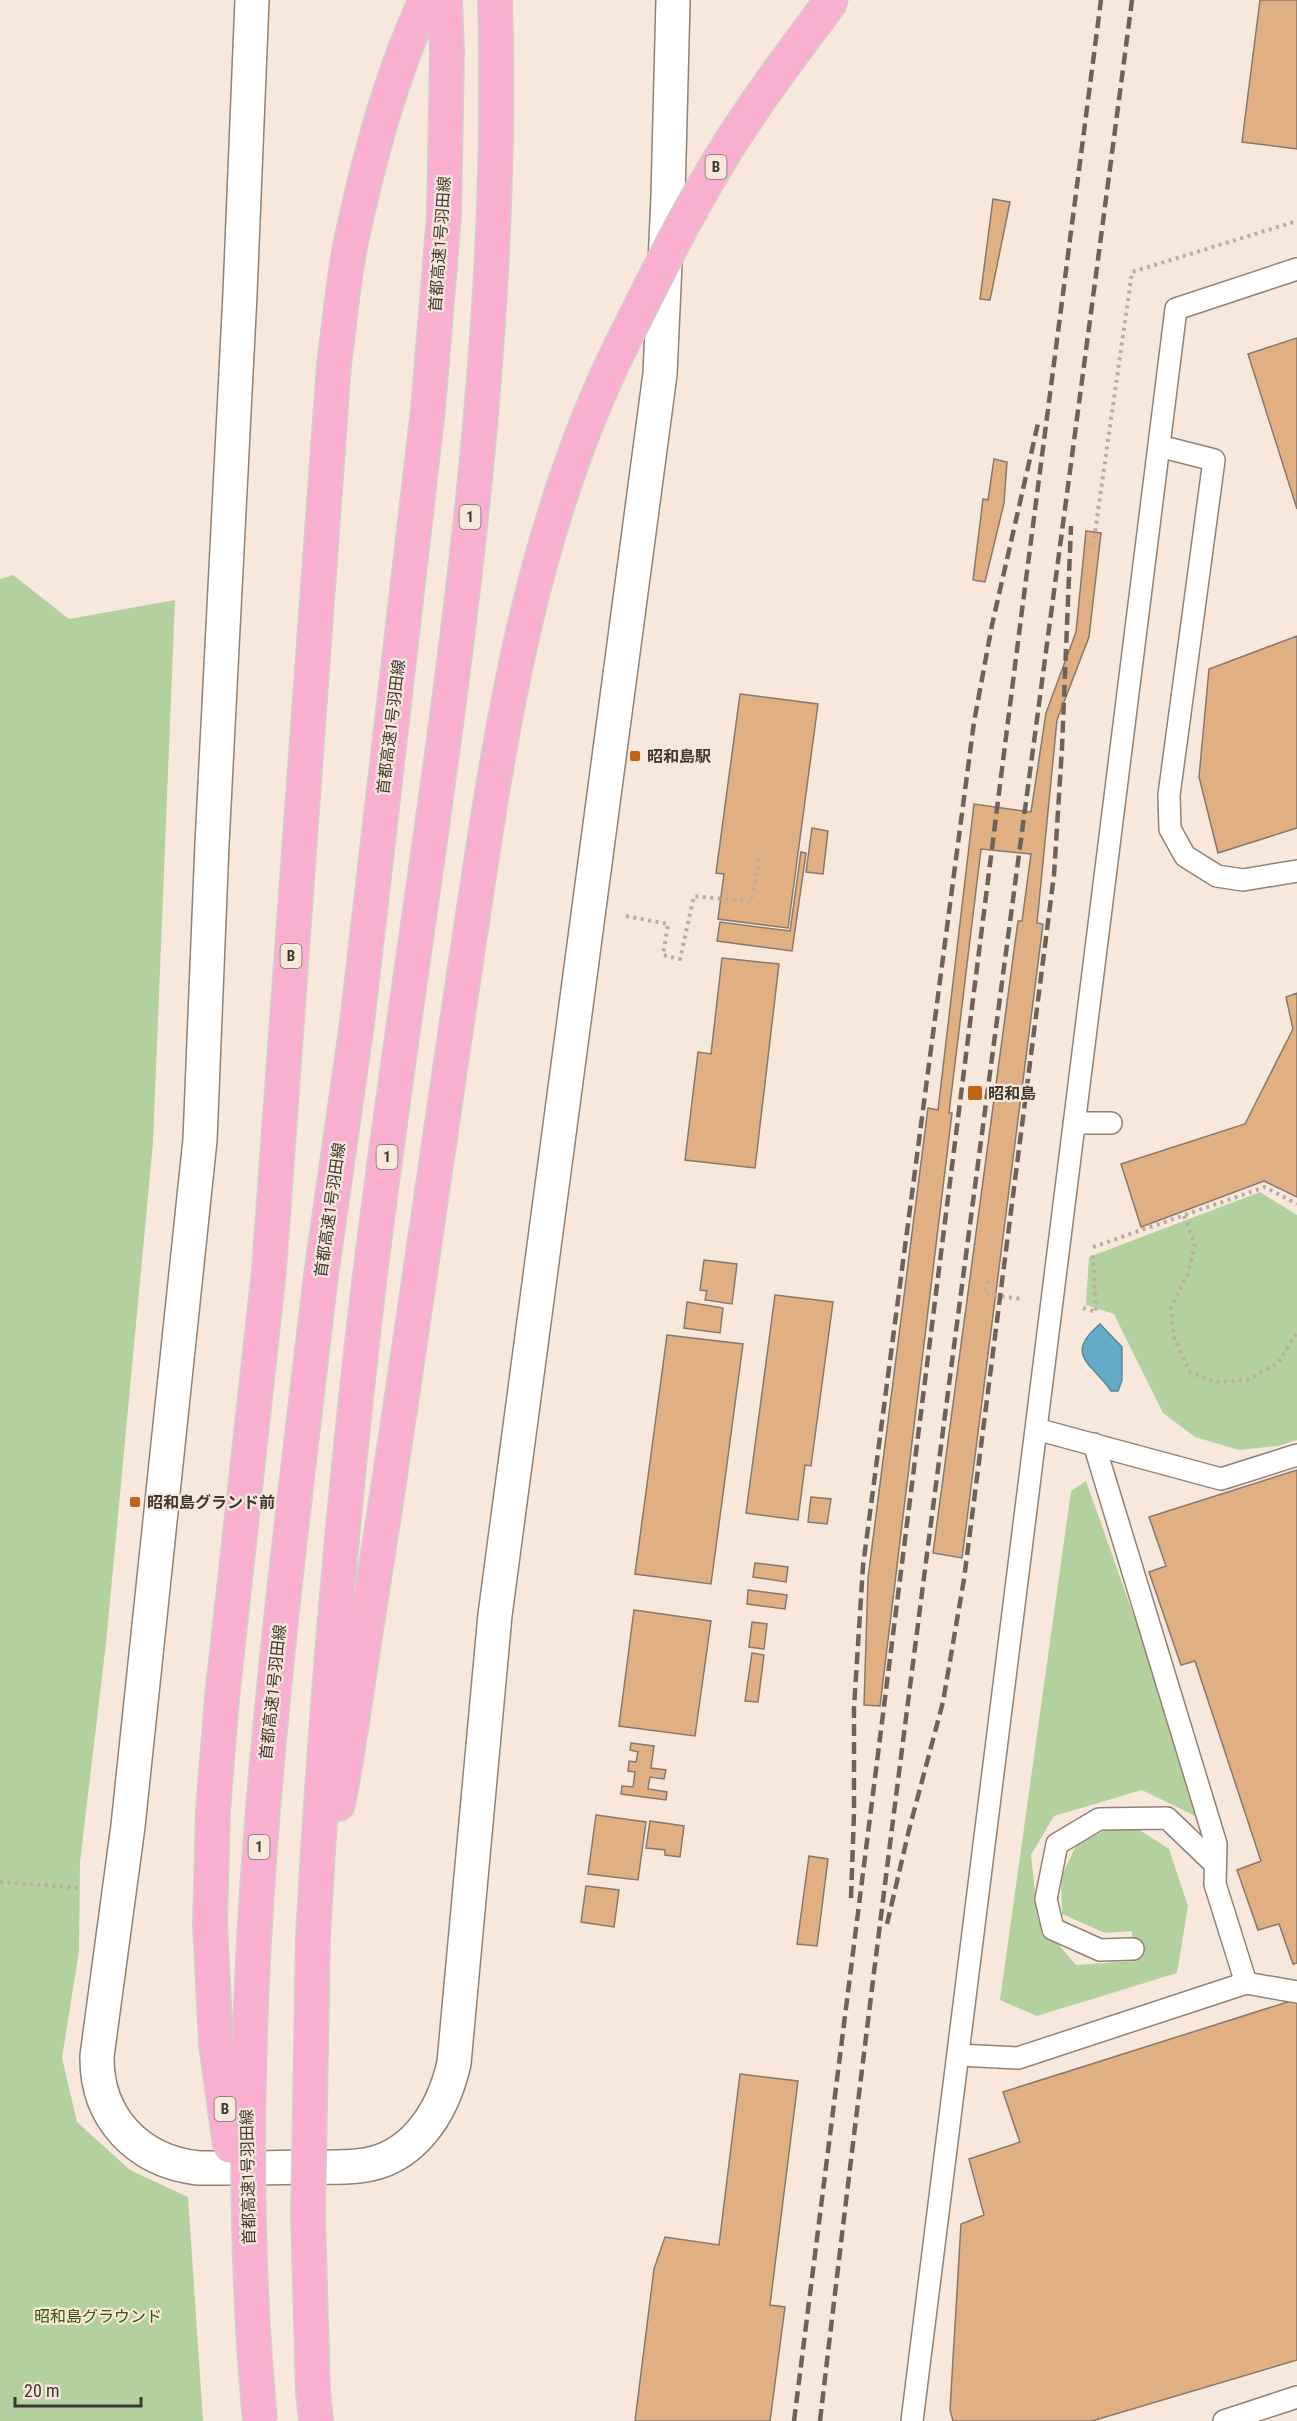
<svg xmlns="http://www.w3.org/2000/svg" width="1297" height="2421" viewBox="0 0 1297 2421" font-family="'Roboto Condensed','Noto Sans JP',sans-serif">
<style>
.green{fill:#b3d19e}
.water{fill:#64abc7;stroke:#59889a;stroke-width:1.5}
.building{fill:#e0b083;stroke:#87796d;stroke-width:1.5}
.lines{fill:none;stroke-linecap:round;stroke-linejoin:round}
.service-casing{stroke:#908275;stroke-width:24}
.tertiary-casing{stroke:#908275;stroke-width:36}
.motorway-casing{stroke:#d1cfce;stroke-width:36}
.path{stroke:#baada3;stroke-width:4;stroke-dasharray:3 4.5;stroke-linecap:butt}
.service{stroke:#fff;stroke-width:21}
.tertiary{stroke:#fff;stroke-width:33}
.motorway{stroke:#f9b0d0;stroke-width:33}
.rail{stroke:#6c645c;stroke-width:4.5;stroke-dasharray:12 6;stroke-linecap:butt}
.motorway-bridge-casing{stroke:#d1cfce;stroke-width:36;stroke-linecap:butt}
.motorway-bridge{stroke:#f9b0d0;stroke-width:33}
.poi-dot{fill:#c06316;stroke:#f8e8db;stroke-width:2}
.labels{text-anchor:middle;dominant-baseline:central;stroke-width:4.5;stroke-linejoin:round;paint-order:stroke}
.shield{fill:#f8e8db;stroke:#766d65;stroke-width:1.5}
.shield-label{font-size:15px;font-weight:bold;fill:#3e3832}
.street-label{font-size:16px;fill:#3e3832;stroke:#f8e8db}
.poi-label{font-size:16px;font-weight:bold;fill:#3e3832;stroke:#f8e8db;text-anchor:start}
.park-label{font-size:16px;fill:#335808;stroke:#f8e8db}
</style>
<rect width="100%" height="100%" fill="#f8e8db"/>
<path class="green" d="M13,575l56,44 106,-19 -22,543 -47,500 -26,219 -1,89 -17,107 15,64 53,48 58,27 15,224h-203v-1842z
M1260,1192l37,23v225l-19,6 -39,4 -44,-13 -32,-24 -49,-99 -28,-9 3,-48z
M1086,1481l107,302 2,33 -53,-26 -88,26 -23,39 7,65 38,45 57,-4 -1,-30 -27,2 -43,-19 -1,-37 15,-31 48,-26 45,29 19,57 -11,67 -140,43 -37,-16 71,-509z"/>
<path class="water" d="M1100,1324l22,23v33l-4,11h-7c-17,-27 -49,-35 -11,-67z"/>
<path class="building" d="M1260,0h37v149l-55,-7z
M993,199l17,3 -20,98 -10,-1z
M1297,338v171l-49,-155z
M994,459l13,3 -3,41 -19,79 -12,-2 10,-81 5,1z
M1086,531l15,2 -12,104 -32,83 -20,203 6,1 -81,634 -29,-5 85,-632h4l9,-67 -50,-5 -32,264h3l-72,593 -16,-1 4,-127 60,-470 10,2 36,-306 57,8 15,-99 30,-81z
M1297,636v192l-79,25 -19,-76 10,-108z
M740,694l78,10 -30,224 -70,-9 6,-45 -8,-1z
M812,828l16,3 -5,43 -17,-2z
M801,852l5,1 -14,98 -75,-10 3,-19 70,9z
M722,958l57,6 -24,204 -70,-8 13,-108 13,2z
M1297,993v204l-33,-16 -123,46 -20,-63 124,-40 48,-95 -7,-32z
M704,1260l33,4 -5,40 -27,-4 2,-9 -7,-1z
M775,1295l58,7 -22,164 -6,-1 -7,55 -52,-7z
M687,1302l36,6 -3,25 -36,-5z
M667,1335l76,9 -32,240 -76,-10z
M1297,1470v493l-4,1 -14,-40 -21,6 -21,-60 24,-9 -66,-200 -14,4 -32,-93 17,-6 -17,-49z
M811,1497l20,2 -4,25 -19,-2z
M755,1563l33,4 -2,15 -33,-5z
M748,1590l39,5 -2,14 -38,-5z
M634,1610l77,11 -16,115 -76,-10z
M752,1622l15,2 -3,25 -15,-2z
M752,1653l12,2 -6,47 -13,-1z
M631,1743l23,3 -3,22 15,2 -2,9 -14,-2 -2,12 19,3 -1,8 -45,-6 1,-8 11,1 2,-15 -7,-1 1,-10 7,1 2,-10 -8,-2z
M596,1815l50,7 -8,58 -50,-6z
M650,1821l34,5 -4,31 -15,-2v-5l-19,-2z
M809,1856l19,3 -11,87 -20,-2z
M586,1886l33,4 -5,37 -33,-5z
M1297,1999v361l-205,61h-139l-3,-11 11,-186 23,-9 -15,-56 51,-17 -17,-50z
M740,2074l58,7 -28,224 15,2 -15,114h-135l19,-152 11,-32 54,8z"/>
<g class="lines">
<g class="service-casing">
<path id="service" d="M1159,446l55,14 -45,335 1,34 15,27 32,20 26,4 54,-9
M1074,1123h37
M1036,1429l185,50 76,-24
M1094,1444l122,400 -1,40 31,99
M1133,1949l-33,1 -47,-21 -7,-30 11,-55 42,-25 68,-1 48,46
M958,2055l60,3 228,-75 51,9
M912,2421l264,-2112 121,-40
M1224,2421l73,-24"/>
</g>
<g class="tertiary-casing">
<path id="tertiary" d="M252,0l-12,294 -28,550 -12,296 -72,686 -31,230c-1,62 41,105 101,112 35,0 70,0 105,-1 19,0 37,1 55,-1 55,-5 85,-54 96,-103l41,-448 165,-1241 8,-177 5,-197"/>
</g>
<g class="motorway-casing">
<path id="motorway" d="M321,1275l36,-252 71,-614 16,-193 3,-163 -2,-53
M338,1804c13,-66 21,-133 32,-200 34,-212 63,-424 95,-636 32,-212 60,-428 156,-622
M210,1923l3,-113 9,-112 47,-428 65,-906c6,-42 9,-86 18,-127 17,-80 39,-163 74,-237
M313,1936c12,-218 30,-436 56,-653 52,-426 139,-852 126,-1283
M313,2391l3,30"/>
</g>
<path class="path" d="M1093,546l39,-274 165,-51
M626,916l42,8 -5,31 17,4 14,-63 57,6 9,-46
M1184,1216l11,28 -7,29 -17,35 3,30 16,34 24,10 33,-2 31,-17 19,-31
M1093,1247l172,-60 32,17
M988,1281l-3,13 36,5
M1083,1308l13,4 -3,-57
M0,1882l80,6"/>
<use href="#service" class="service"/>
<use href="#tertiary" class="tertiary"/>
<use href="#motorway" class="motorway"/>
<path class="rail" d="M851,1898l3,-85v-105l9,-142 111,-844 18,-97 47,-206
M887,1924l22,-94 34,-128 21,-123 90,-704 8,-127 9,-222
M794,2421l227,-1803 80,-618
M820,2421c94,-808 207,-1614 312,-2421"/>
<g class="motorway-bridge-casing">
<path id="motorway-bridge" d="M621,346c31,-62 62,-126 98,-185 34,-56 74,-109 113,-161
M210,1923l6,121 14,102
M313,1936l-5,280 5,175
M260,2421c-36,-386 16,-764 61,-1146"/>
</g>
<use href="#motorway-bridge" class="motorway-bridge"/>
</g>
<g class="poi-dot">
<rect x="629" y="750" width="12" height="12" rx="3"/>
<rect x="967" y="1085" width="16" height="16" rx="3"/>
<rect x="129" y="1496" width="12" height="12" rx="3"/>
</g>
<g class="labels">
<g class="shield">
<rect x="705.5" y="155" width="21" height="24" rx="4.5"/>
<rect x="459.5" y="505" width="21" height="24" rx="4.5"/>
<rect x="280.5" y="944" width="21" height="24" rx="4.5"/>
<rect x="376.5" y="1145" width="21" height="24" rx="4.5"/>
<rect x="248.5" y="1835" width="21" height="24" rx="4.5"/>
<rect x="214.5" y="2097" width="21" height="24" rx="4.5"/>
</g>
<g class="shield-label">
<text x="716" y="167">B</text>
<text x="470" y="517">1</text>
<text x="291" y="956">B</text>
<text x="387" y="1157">1</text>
<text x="259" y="1847">1</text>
<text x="225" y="2109">B</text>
</g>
<g class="street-label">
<text transform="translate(440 244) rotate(-86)">首都高速1号羽田線</text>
<text transform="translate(391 727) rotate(-83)">首都高速1号羽田線</text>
<text transform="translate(330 1210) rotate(-82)">首都高速1号羽田線</text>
<text transform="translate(273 1692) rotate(-84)">首都高速1号羽田線</text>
<text transform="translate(248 2177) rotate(-91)">首都高速1号羽田線</text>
</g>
<g class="poi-label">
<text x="647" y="756">昭和島駅</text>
<text x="988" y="1093">昭和島</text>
<text x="147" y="1502">昭和島グランド前</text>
</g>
<g class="park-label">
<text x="98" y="2316">昭和島グラウンド</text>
</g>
</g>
<path d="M15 2397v9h126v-9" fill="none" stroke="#3e3832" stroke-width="3"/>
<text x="24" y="2397" font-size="18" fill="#3e3832" stroke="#f8e8db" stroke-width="4.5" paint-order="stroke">20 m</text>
</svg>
